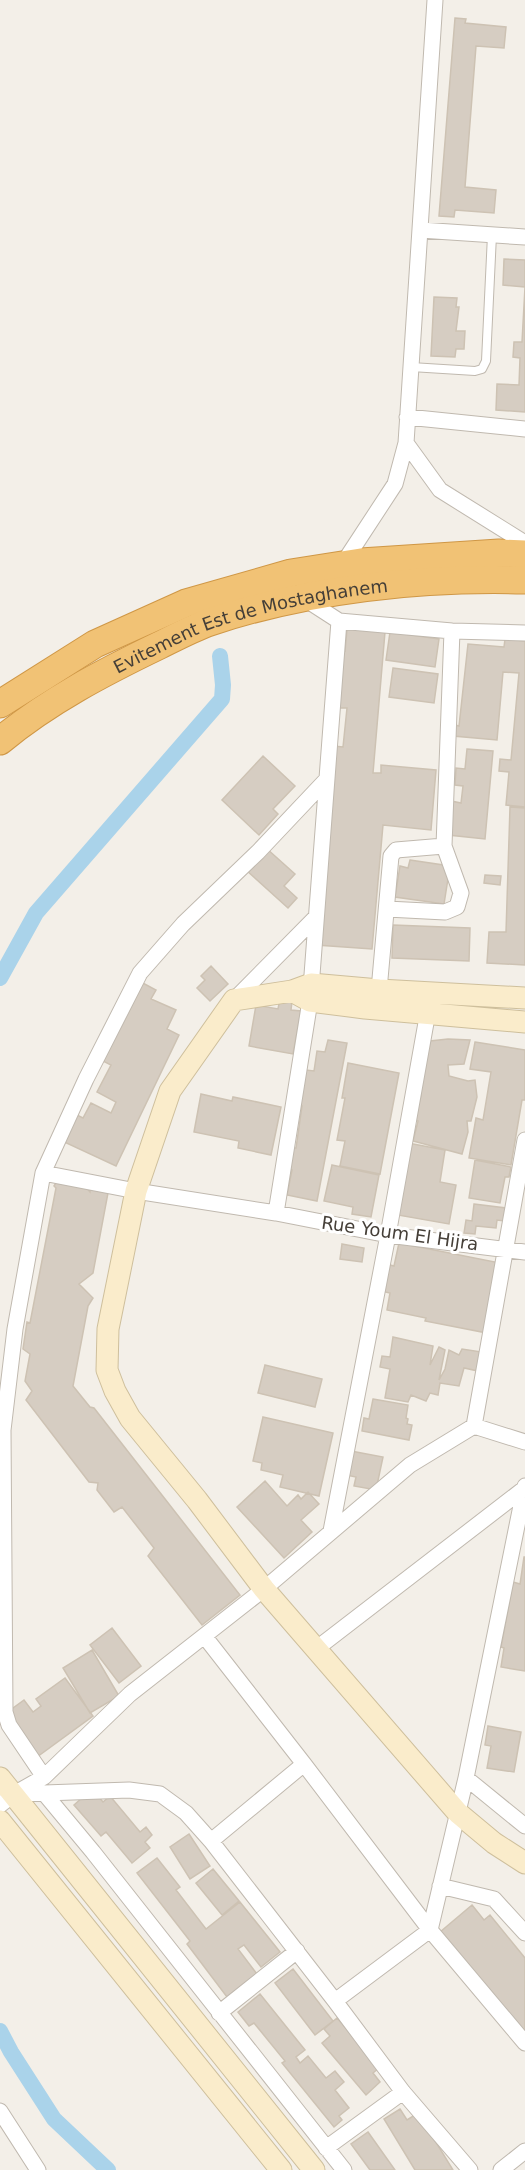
<svg xmlns="http://www.w3.org/2000/svg" width="525" height="2170" viewBox="0 0 525 2170" font-family="'DejaVu Sans',sans-serif">
<style>
.lines{fill:none;stroke-linecap:round;stroke-linejoin:round}
.canal{stroke:#aad3ea;stroke-width:16}
.building{fill:#d6cdc2;stroke:#cdc2b3;stroke-width:1.5}
.lane-casing{stroke:#c0b9af;stroke-width:10}
.street-casing{stroke:#c0b9af;stroke-width:17}
.secondary-casing{stroke:#cebf9c;stroke-width:23}
.highway-casing{stroke:#cf9746;stroke-width:29}
.lane{stroke:#fff;stroke-width:8}
.street{stroke:#fff;stroke-width:15}
.secondary{stroke:#faeccb;stroke-width:21}
.highway{stroke:#f1c275;stroke-width:27}
.labels{text-anchor:middle;dominant-baseline:central;stroke-width:6;stroke-linejoin:round;paint-order:stroke}
.street-label{font-size:18px;fill:#453f38;stroke:#fff}
</style>
<rect width="100%" height="100%" fill="#f3efe8"/>
<g class="lines">
<path class="canal" d="M0,978l36,-65 186,-214 1,-14 -3,-29
M0,2031l11,21 43,67 54,51"/>
</g>
<path class="building" d="M455,18l11,1 -1,4 41,4 -2,21 -28,-2 -11,141 31,3 -2,23 -39,-3 -1,7 -15,-1z
M504,259l21,1v152l-29,-2 1,-26 22,1 1,-27 -7,-1 1,-15h8l3,-55 -22,-2z
M434,297l23,1 -1,9h3l-3,24h9l-1,18h-8l-1,8 -24,-1z
M347,629l38,3 -12,141h8v-8l55,5 -5,60 -48,-5 -11,124 -56,-4 18,-199 9,1 4,-39h-9l5,-58 2,1z
M390,632l49,7 -4,28 -49,-7z
M505,639l20,2v166l-19,-2 3,-33 -10,-1 1,-12 11,1 8,-87 -16,-1 -6,68 -44,-4 2,-11 4,1 9,-82 36,3z
M393,668l45,6 -4,29 -45,-6z
M467,749l26,2 -8,88 -37,-4 3,-34 10,2 2,-17 -8,-1 1,-17 9,1z
M263,756l32,30 -22,23 5,5 -19,21 -37,-35z
M510,807l15,1v157l-38,-2 2,-31h17z
M266,848l29,26 -11,12 13,12 -9,10 -42,-38z
M410,860l40,6 -6,38 -49,-7 5,-31 8,2z
M485,875l16,1 -1,9 -16,-2z
M393,925l77,3 -1,33 -77,-3z
M211,966l17,18 -18,17 -13,-13 8,-8 -4,-4z
M139,981l17,9 -5,9 25,11 -9,19 12,6 -63,131 -54,-25 13,-27 8,4 8,-15 20,10 5,-11 -19,-10 14,-27 -10,-5z
M280,999l12,2 -1,9 10,1 -8,43 -44,-8 7,-41 22,4z
M448,1039l22,1 -6,24 -16,1 1,11 19,5 7,-1 2,17 -6,24h-4l1,11 -6,22 -49,-13 5,-20 -7,-2 7,-12 3,-11 -2,-21 11,-34z
M328,1040l19,3 -30,158 -30,-6 5,-25 -6,-2 4,-20h6l6,-42h-3l7,-36 8,1 3,-20 8,1z
M475,1042l50,8v50h-3l-11,65 -42,-7 7,-40 7,2 8,-48 -21,-3z
M348,1063l51,10 -19,101 -40,-8 5,-25 -8,-1 8,-42h-3z
M201,1094l31,7 1,-4 48,10 -10,48 -33,-7 1,-7 -45,-9z
M408,1143l37,7 -5,32 16,3 -7,39 -57,-10z
M475,1160l36,7 -2,10h-4l-5,26 -31,-5z
M332,1165l47,10 -8,42 -19,-3 1,-7 -29,-6z
M57,1181l28,5 5,6 1,-8 17,9 -15,80 -14,11 14,14 -5,8 -15,80 17,21 4,1 146,187 -38,30 -54,-69 6,-8 -32,-41 -8,5 -17,-22 1,-7 -9,-1 -63,-82 6,-9 -7,-10 5,-27 -7,-5 4,-27 3,1 26,-135 -2,-2z
M474,1204l32,4 -2,13 -7,-1 -1,8 -20,-2 -1,8 -11,-1 2,-13 6,1z
M399,1243l101,20 -13,70 -62,-12 1,-3 -39,-8 3,-17 -9,-2 5,-27 8,2z
M342,1244l22,4 -2,14 -22,-3z
M393,1337l40,9 -3,19 9,-18 6,3 -6,30 6,-11 4,-19 10,5 3,-6 20,3 -4,19 -14,-3 -5,18 -19,-3 -2,12 -8,-2 -4,8 -15,-6 -3,7 -23,-4 5,-29 -10,-2 2,-11 8,1z
M265,1365l57,14 -7,28 -57,-14z
M373,1399l35,6 -2,13 2,1 -1,5 5,1 -3,15 -47,-9 2,-13 5,1z
M263,1417l70,16 -14,63 -39,-9 3,-12 -22,-5 1,-7 -9,-2z
M351,1451l32,6 -7,33 -22,-4 2,-9 -10,-2z
M265,1481l22,25 11,-11 3,4 7,-7 11,12 -18,16 11,12 -28,26 -47,-51z
M524,1557h1v114l-24,-4 3,-19 -3,-1 12,-65 7,2z
M112,1628l29,38 -22,17 -29,-38z
M92,1650l27,46 -29,17 -27,-45z
M65,1678l28,38 -56,41 -32,-43 19,-14 9,12 8,-6 -5,-7z
M488,1726l33,6 -7,40 -27,-4 4,-22 -6,-1z
M92,1789l11,13 7,-6 30,36 6,-5 6,8 -7,7 5,6 -18,15 -26,-31 -5,4 -27,-31z
M189,1834l21,32 -20,13 -20,-32z
M157,1858l23,29 -4,3 30,39 34,-27 40,50 -19,15 -17,-22 -6,4 19,25 -30,23 -40,-53 3,-3 -53,-68z
M213,1869l26,32 -17,14 -26,-32z
M472,1905l12,15 6,-5 35,43v74l-85,-100z
M293,1969l40,52 -18,14 -40,-52z
M260,1994l45,56 -9,7 4,6 8,-7 18,22 9,-7 9,11 -9,8 14,18 -10,8 3,4 -8,7 -52,-64 3,-2 -31,-38 -5,3 -11,-14z
M337,2018l43,49 -7,6 7,9 -14,13 -44,-52 8,-7 -6,-7z
M400,2109l7,11 11,-7 35,57h-38l-31,-51z
M368,2132l27,38h-25l-19,-26z"/>
<g class="lines">
<g class="lane-casing">
<path id="lane" d="M411,367l64,4 7,-2 4,-8 6,-126"/>
</g>
<g class="street-casing">
<path id="street" d="M420,230l105,7
M407,417l118,12
M406,443l29,-443
M342,565l53,-81 11,-41 34,47 85,53
M305,599l34,22 113,10 73,2
M387,909l58,3 12,-5 4,-14 -17,-47
M379,990l12,-134 5,-6 48,-4 8,-215
M234,1000l82,-83
M43,1173l93,18 140,22 112,22 137,17
M276,1213l34,-212 29,-380
M474,1426l51,-286
M331,1531l57,-296 41,-229
M205,1637l99,127 126,166 95,113
M316,1649l209,-161
M44,1777l-35,-52 -4,-13 -2,-282 12,-101 28,-156 43,-94 54,-106 43,-49 75,-72 68,-72
M466,1778l59,48
M44,1793l49,59 251,318
M16,1794l113,-4 31,4 26,19 25,28 124,160 68,91 67,78
M0,1805l14,-11 30,-17 86,-83 134,-105 146,-124 64,-39 51,16
M211,1841l93,-77
M440,1886l54,13 31,34
M335,2001l95,-71 36,-152 59,-292
M219,2013l78,-62
M0,2111l38,59
M326,2148l77,-56
M501,2170l24,-19"/>
</g>
<g class="secondary-casing">
<path id="secondary" d="M292,991l18,10 55,7 160,14
M525,998l-146,-8 -68,-6 -19,7 -58,9 -64,91 -34,100 -28,138 -1,41 8,21 15,27 67,82 67,89 194,224 36,30 31,20
M0,1778l314,392
M0,1821l281,349"/>
</g>
<g class="highway-casing">
<g id="highway">
<path d="M0,704l95,-60 91,-41 105,-30 70,-11 138,-9 26,1"/>
<path id="s1" d="M0,741c48,-40 104,-69 160,-96 16,-8 33,-17 50,-23 99,-33 211,-45 315,-42"/>
</g>
</g>
<use href="#lane" class="lane"/>
<use href="#street" class="street"/>
<use href="#secondary" class="secondary"/>
<use href="#highway" class="highway"/>
</g>
<g class="labels">
<g class="street-label">
<text stroke="none"><textPath href="#s1" startOffset="280">Evitement Est de Mostaghanem</textPath></text>
<text transform="translate(400 1233) rotate(8)">Rue Youm El Hijra</text>
</g>
</g>
</svg>
